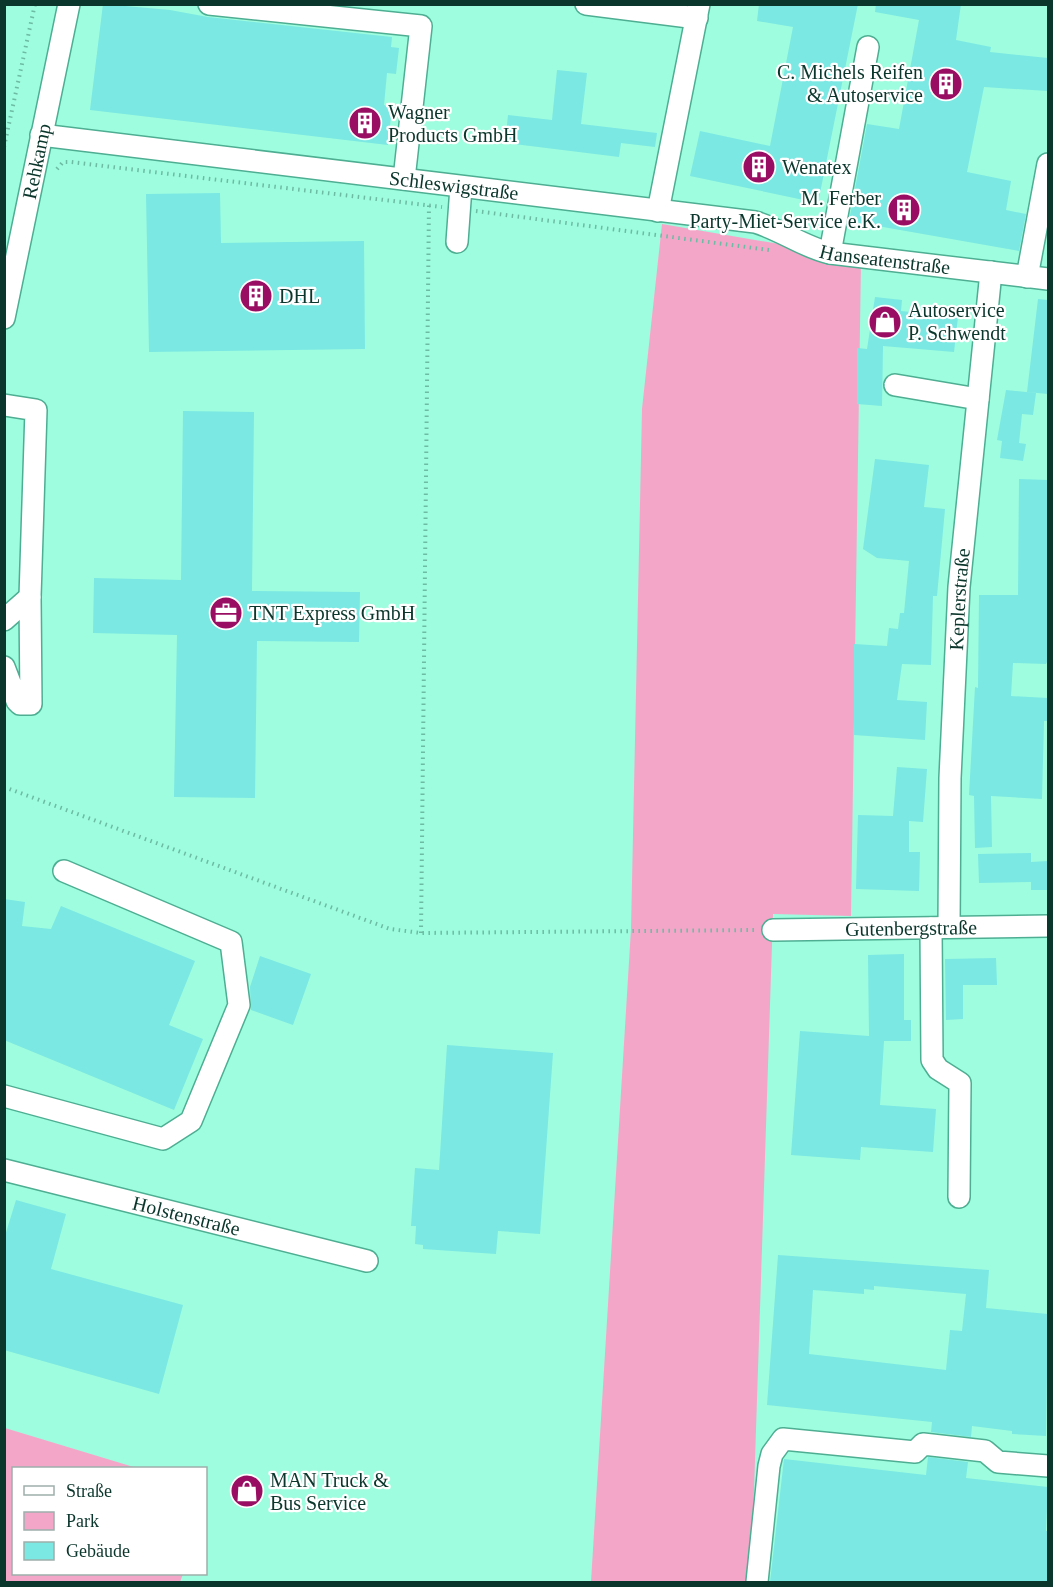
<svg xmlns="http://www.w3.org/2000/svg" width="1053" height="1587" viewBox="0 0 1053 1587" font-family="'Times New Roman',serif">
<style>
.green{fill:#f4a6c9}
.building{fill:#7be8e3;fill-rule:evenodd}
.lines{fill:none;stroke-linecap:round;stroke-linejoin:round}
.minor-casing{stroke:#4dae92;stroke-width:24}
.path{stroke:#6dbba3;stroke-width:4;stroke-dasharray:1.5 4.5;stroke-linecap:butt}
.minor{stroke:#fff;stroke-width:21}
.labels{text-anchor:middle;dominant-baseline:central;stroke-width:4.5;stroke-linejoin:round;paint-order:stroke}
.poi-label{font-size:20px;fill:#0b362b;stroke:#fff;text-anchor:start}
.street-label{font-size:20px;fill:#0b362b;stroke:#fff}
</style>
<rect width="100%" height="100%" fill="#9efdde"/>
<path class="green" d="M662,224l129,22 70,16 -10,654 -78,-2 -22,668h-160l40,-653 11,-520z
M5,1428l132,40h-123v106h169l-3,8h-175z"/>
<path class="building" d="M103,4l67,6 38,7 184,20 -1,10 8,1 -3,26 -9,-1 -3,32 8,1 -4,39 -298,-35z
M759,4h99l-40,199 -128,-27 10,-45 70,15 23,-119 -36,-6z
M876,4h85l-5,36 35,7 -1,5 58,6v33l-64,-4 -17,85 44,9 -5,29 20,4 -7,37 -170,-30 18,-97 32,5 20,-109 -44,-8z
M557,70l30,3 -6,51 76,9 -2,14 -34,-4 -2,14 -114,-14 3,-28 44,5z
M220,193l1,50 143,-2 1,108 -216,3 -3,-158z
M875,297l27,3 -1,11 57,6 -4,35 -71,-6 -1,60 -25,-2v-56l10,1z
M1038,299l10,1v94l-21,-2z
M1006,390l30,3 -3,22 -11,-1 -3,29 7,1 -3,17 -23,-3 2,-17 -5,-1z
M183,411l71,1 -2,179 108,1 -1,50 -102,-1 -2,157 -81,-1 3,-162 -84,-2 1,-55 87,2z
M875,459l54,6 -5,42 21,2 -8,87h-4l-2,69 -29,-1 -5,36 30,2 -2,38 -71,-5v-91l33,2 2,-18 9,1 2,-16h4l5,-52 -32,-3 -14,-9z
M1019,479l29,1v180l-2,4 -33,-1 -2,33 37,2v23h-4l-2,78 -51,-3 1,51 -17,1 -1,-52 -5,-1 6,-108 3,1 1,-93h39z
M897,767l30,2 -4,53 -14,-1v31h11l-1,39 -63,-2 2,-74 35,1z
M1031,853v9l17,-1v29h-17v-8l-52,1 -1,-29z
M4,899l21,3 -3,24 29,3 10,-23 134,55 -26,64 34,14 -29,71 -170,-70z
M904,954v66h7v21h-27l-4,64 56,4 -3,43 -72,-5 -1,13 -69,-5 9,-124 69,5 -1,-81z
M260,956l51,18 -18,51 -42,-15 -1,-23z
M996,958l1,27h-34v34l-17,1 -1,-61z
M447,1045l106,8 -13,181 -42,-3 -2,23 -73,-5v-4l-8,-1 1,-18h-5l4,-58 24,2z
M16,1200l50,14 -15,55 132,36 -24,89 -155,-44v-111z
M778,1255l211,15 -3,38 62,6 -2,122 -34,-2v-3l-40,-5 -1,11 -40,-5 1,-10 -165,-17zM874,1286l92,8 -4,37 -12,-1 -4,40 -137,-16 4,-64 51,4v-5l10,1z
M928,1457l40,5 -2,16 82,9 -2,44h2v51h-278l14,-123 142,16z"/>
<g class="lines">
<g class="minor-casing">
<g id="minor">
<path d="M209,4l212,22 -17,153"/>
<path d="M586,4l111,14"/>
<path id="s1" d="M41,135l714,87c27,8 48,25 75,31l218,26"/>
<path d="M658,211l41,-207"/>
<path d="M457,242l4,-55"/>
<path d="M830,253l38,-206"/>
<path d="M1027,277l21,-113"/>
<path id="s2" d="M4,318l65,-314"/>
<path d="M895,385l83,14"/>
<path d="M4,405l32,5 -6,187 1,107h-11l-3,-3 -13,-34"/>
<path d="M4,620l26,-23"/>
<path id="s3" d="M949,927l1,-149 9,-191 32,-315"/>
<path d="M931,928l1,132 6,9 22,14 -1,114"/>
<path id="s4" d="M773,930l275,-4"/>
<path d="M4,1096l159,43 28,-18 48,-116 -8,-63 -167,-71"/>
<path id="s5" d="M4,1170l363,91"/>
<path d="M757,1582l12,-116 3,-12 11,-15 132,13 8,-8 62,7 13,11 50,4"/>
</g>
</g>
<path class="path" d="M4,147l31,-143
M57,169l6,-7h8l371,45
M476,211l293,39
M4,787l386,142 31,4 334,-3
M421,933l8,-729"/>
<use href="#minor" class="minor"/>
</g>
<defs>
<g id="building-disc" transform="scale(1.725)"><circle r="9.5" fill="#990e62" stroke="#fff"/><path d="M-4-6H4V6H1V3H-1V6H-4ZM-2.5-4.3h1.7v1.8h-1.7ZM.8-4.3h1.7v1.8H.8ZM-2.5-1h1.7V.8h-1.7ZM.8-1h1.7V.8H.8Z" fill="#fff"/></g>
<g id="shop-disc" transform="scale(1.725)"><circle r="9.5" fill="#990e62" stroke="#fff"/><path d="M-5-2.5h2.3a2.7 3.5 0 0 1 5.4 0H5L5.5 6h-11ZM-1.5-2.5h3a1.5 2.3 0 0 0-3 0Z" fill="#fff"/></g>
<g id="office-disc" transform="scale(1.725)"><circle r="9.5" fill="#990e62" stroke="#fff"/><path d="M-6-3h4V-5.5h4V-3h4V5H-6ZM-1-4.5V-3h2v-1.5ZM-6 0V1H6V0Z" fill="#fff"/></g>
</defs>
<g fill-rule="evenodd">
<use href="#building-disc" x="946" y="84"/>
<use href="#building-disc" x="365" y="123"/>
<use href="#building-disc" x="759" y="167"/>
<use href="#building-disc" x="904" y="210"/>
<use href="#building-disc" x="256" y="296"/>
<use href="#shop-disc" x="885" y="322"/>
<use href="#office-disc" x="226" y="613"/>
<use href="#shop-disc" x="247" y="1491"/>
</g>
<g class="labels">
<g class="poi-label">
<text x="923" y="72" text-anchor="end">C. Michels Reifen<tspan x="923" dy="23">&amp; Autoservice</tspan></text>
<text x="388" y="112">Wagner<tspan x="388" dy="23">Products GmbH</tspan></text>
<text x="782" y="167">Wenatex</text>
<text x="881" y="198" text-anchor="end">M. Ferber<tspan x="881" dy="23">Party-Miet-Service e.K.</tspan></text>
<text x="279" y="296">DHL</text>
<text x="908" y="310">Autoservice<tspan x="908" dy="23">P. Schwendt</tspan></text>
<text x="249" y="613">TNT Express GmbH</text>
<text x="270" y="1480">MAN Truck &amp;<tspan x="270" dy="23">Bus Service</tspan></text>
</g>
<g class="street-label">
<text stroke="none"><textPath href="#s2" startOffset="160">Rehkamp</textPath></text>
<text stroke="none"><textPath href="#s1" startOffset="416">Schleswigstraße</textPath></text>
<text stroke="none"><textPath href="#s1" startOffset="856">Hanseatenstraße</textPath></text>
<text stroke="none"><textPath href="#s3" startOffset="328">Keplerstraße</textPath></text>
<text stroke="none"><textPath href="#s4" startOffset="138">Gutenbergstraße</textPath></text>
<text stroke="none"><textPath href="#s5" startOffset="188">Holstenstraße</textPath></text>
</g>
</g>
<rect width="1053" height="1587" fill="none" stroke="#0b362b" stroke-width="12"/>
<rect x="12" y="1467" width="195" height="108" fill="#ffffff" stroke="#9dafaa" stroke-width="1.5"/>
<rect x="24" y="1486" width="30" height="9" fill="#ffffff" stroke="#9dafaa" stroke-width="1.5"/>
<text x="66" y="1497" font-size="18" fill="#0b362b">Straße</text>
<rect x="24" y="1512" width="30" height="18" fill="#f4a6c9" stroke="#9dafaa" stroke-width="1.5"/>
<text x="66" y="1527" font-size="18" fill="#0b362b">Park</text>
<rect x="24" y="1542" width="30" height="18" fill="#7be8e3" stroke="#9dafaa" stroke-width="1.5"/>
<text x="66" y="1557" font-size="18" fill="#0b362b">Gebäude</text>
</svg>
